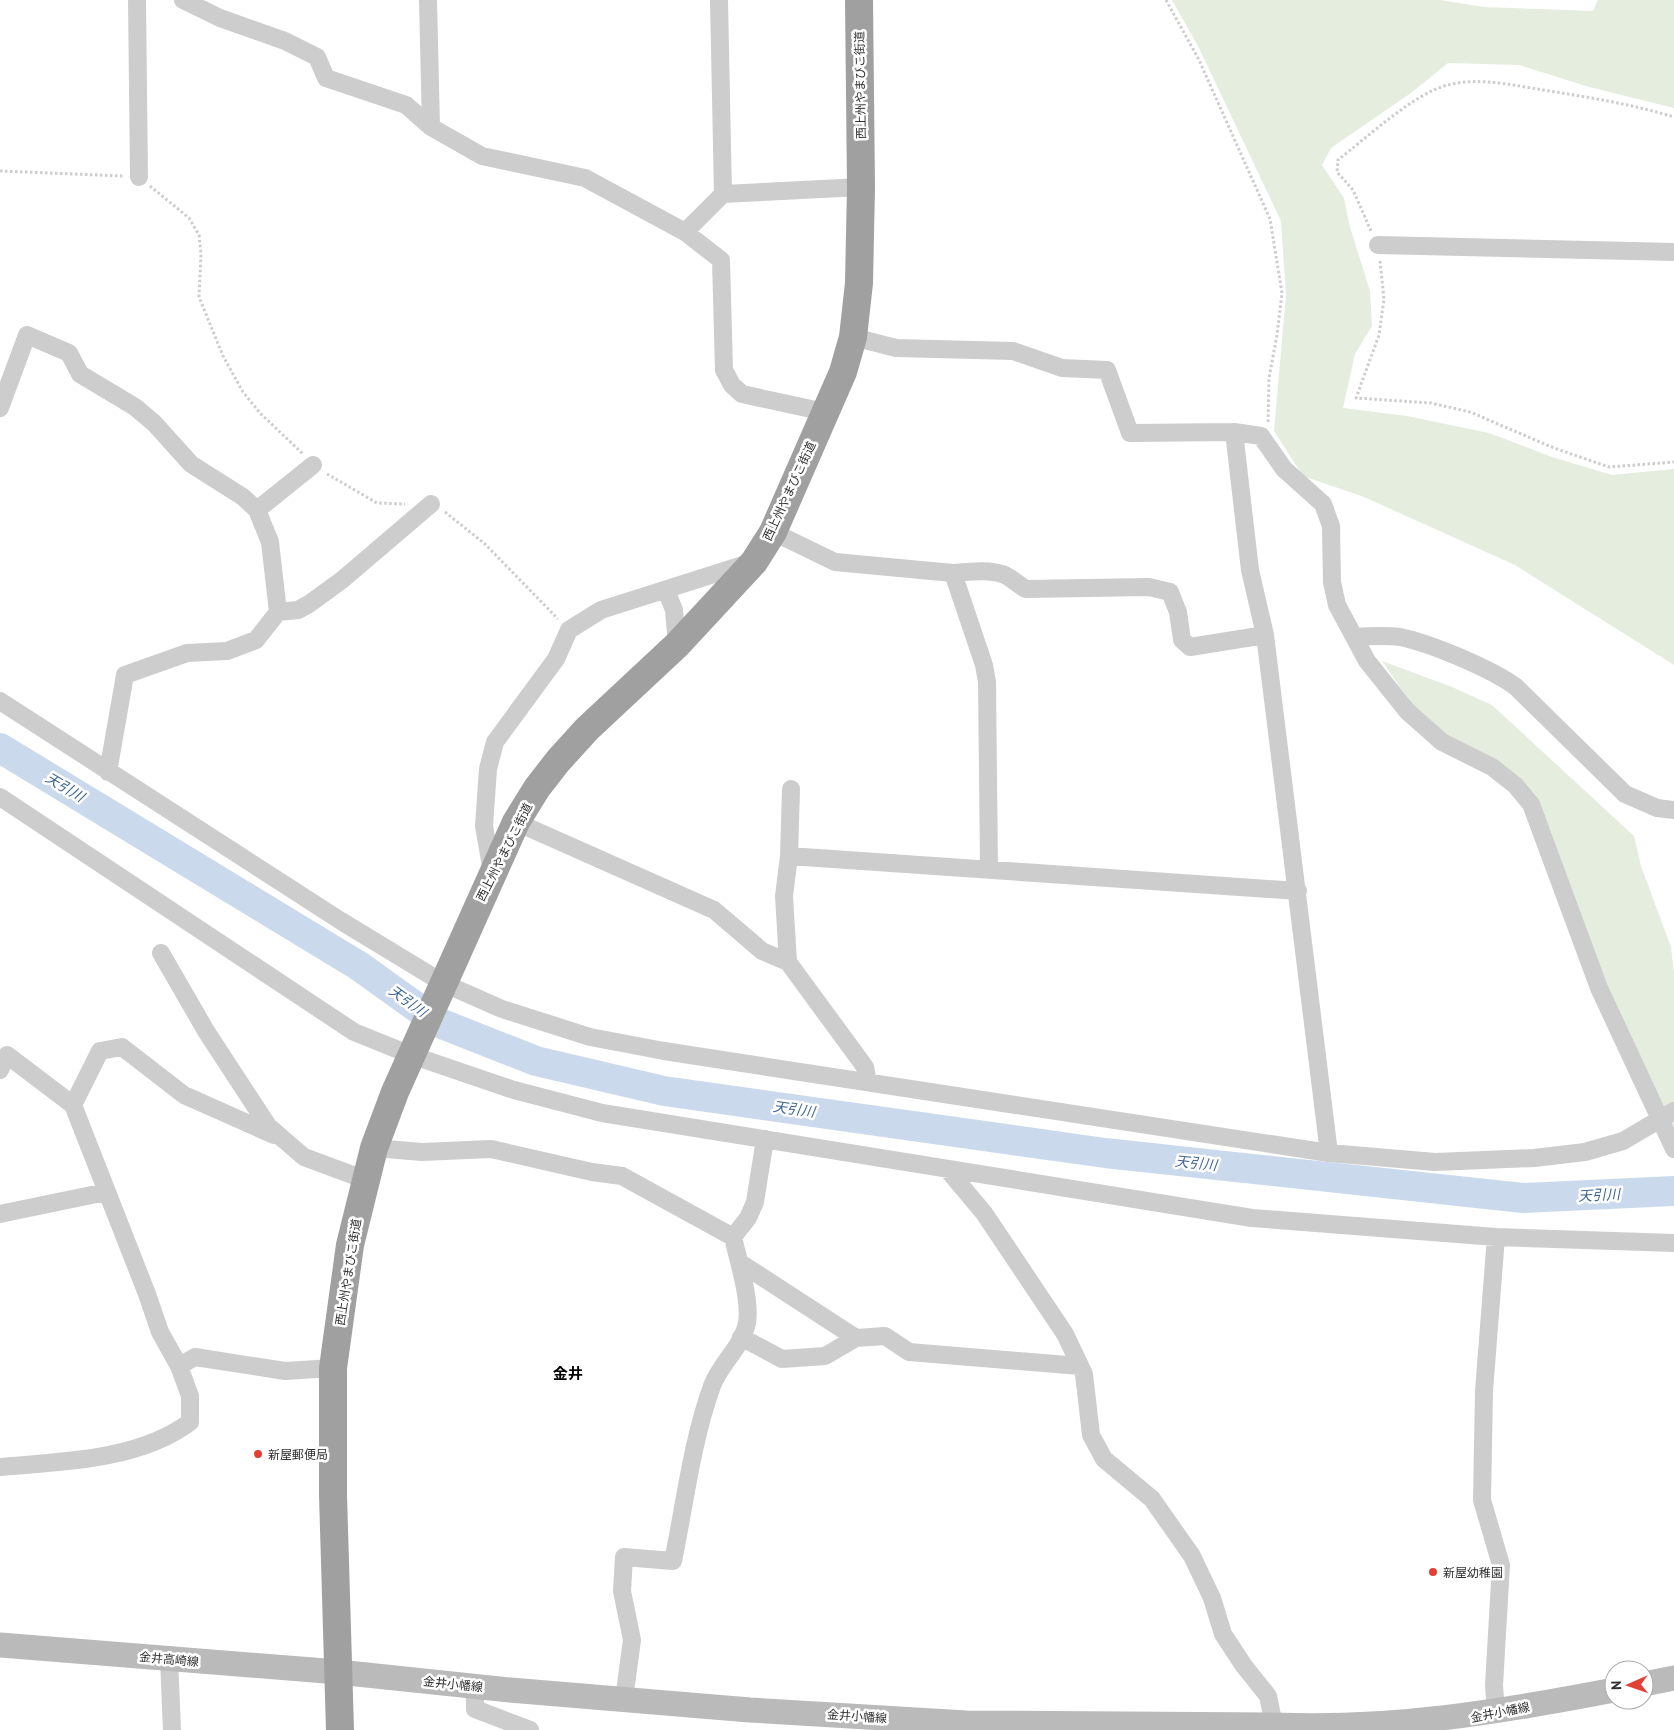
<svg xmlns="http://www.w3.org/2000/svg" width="1674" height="1730" viewBox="0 0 1674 1730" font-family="'PT Sans','Noto Sans JP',sans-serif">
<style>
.green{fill:#e4edde}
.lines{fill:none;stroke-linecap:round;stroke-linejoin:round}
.river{stroke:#cadaec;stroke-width:30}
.path{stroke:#cdcdcd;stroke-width:3;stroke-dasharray:2.5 2.5;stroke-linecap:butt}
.minor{stroke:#cdcdcd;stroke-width:18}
.secondary{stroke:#bababa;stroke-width:25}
.trunk{stroke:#a0a0a0;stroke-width:28}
.poi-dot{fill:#e43f34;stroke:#fff;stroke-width:2}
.labels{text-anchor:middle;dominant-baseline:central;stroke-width:5;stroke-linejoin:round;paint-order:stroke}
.street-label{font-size:12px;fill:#303030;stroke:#fff}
.poi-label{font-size:12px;fill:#303030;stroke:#fff;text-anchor:start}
.water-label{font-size:14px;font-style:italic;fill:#3e6692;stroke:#fff}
.quarter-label{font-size:15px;font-weight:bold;fill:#000;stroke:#fff}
</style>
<rect width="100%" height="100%" fill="#fff"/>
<path class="green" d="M1172,0h268l44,7 109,4 5,-11h76v108l-85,-21 -70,-22 -71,-2 -37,30 -80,55 -9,17 22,33 6,29 20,64 2,35 -17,28 -12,54 64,8 82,17 63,24 60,18 62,-6v196l-159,-100 -151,-68 -61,-21 -29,-45 12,-136 -5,-74 -82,-173z
M1382,661l70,26 40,18 142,131 7,30 30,81 3,26v154l-69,-143 -70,-190 -39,-34 -52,-25 -33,-32z"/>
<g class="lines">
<path class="river" d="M0,748l359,218 78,56 99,39 128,30 441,62 418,45 151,-7"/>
<path class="path" d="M1166,0l33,60 71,159 12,74 -5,42 -8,43 -1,44
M0,171l123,5
M150,186l39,32 10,17 2,19 -2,43 24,59 20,36 17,21 43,41
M1371,231l-18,-41 -16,-18 1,-12c27,-21 78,-68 110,-75 30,-8 65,0 95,5 44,7 88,14 131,27
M1380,261l4,38 -5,36 -23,63 75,5 39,9 84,36 55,19 65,-5
M327,474l50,29 28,1
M445,512l40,32 73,75"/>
<path class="minor" d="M137,0l2,177
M183,0l37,18 65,23 32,16 9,21 80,27 25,22 51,29 103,22 100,54 36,28 3,110 8,15 10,9 83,18
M428,0l3,127
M719,0l4,194
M685,232l38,-38 138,-7
M1378,245l296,7
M853,337l43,11 117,3 49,17 45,2 23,63 104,-1 27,4 23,33 39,35 8,22 1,56 5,23 30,56 40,50 35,31 50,25 23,18 16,19 68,184 75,161
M0,408l27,-73 42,18 11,21 55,33 19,16 37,41 52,33 14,13
M1234,432l16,138 15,65 64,518
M773,532l62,30 118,11
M666,590l8,20 3,35
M278,612l20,-2 11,-6 33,-24 89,-76
M1354,637c15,-1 30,-2 46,0 30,6 92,32 116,50l109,107 32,14 17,2
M0,701l341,220 102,62 59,26 88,28 74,14 665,102 106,9 99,-4 51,-6 38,-11 51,-30
M108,772l17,-97 62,-22 40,-2 29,-11 22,-28 -8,-70 -13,-32 56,-45
M791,789l-2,67 -5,40 4,66 77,105 3,15
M0,797l354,235 57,23 103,35 88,23 650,105 244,19 178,6
M516,822l198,88 48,41 26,11
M789,856l509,35
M989,868l-2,-186 -3,-17 -31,-92c16,-1 34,-4 49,1 8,2 16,11 24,15l123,-2 21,5 8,20 4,28 8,7 75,-12
M492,872l-8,-46 4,-57 7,-27 61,-83 13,-29 32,-20 151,-48
M161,953l45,78 62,95 36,31 62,23
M0,1070l7,-15 66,50 74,189 13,38 19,34
M73,1105l27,-54 22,-4 62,48 90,40
M374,1148l48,4 69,-3 101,23 30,4 111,61
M947,1169l37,44 81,121 19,40 7,61 13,24 48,40 40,57 20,42 11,36 21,32 24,30 6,29
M0,1214l106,-22
M739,1262l117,76 29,-2 24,16 171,14
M741,1337l41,22 43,-3 31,-18
M0,1467c61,-5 140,-7 190,-45v-26l-11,-30 16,-9 90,14 48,-3
M169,1659l3,71
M475,1686v23l55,21
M624,1699l8,-59 -10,-49 2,-34 49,4c12,-58 19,-120 39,-175 8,-22 30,-39 35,-63 4,-23 -9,-63 -14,-86l15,-19 7,-16 10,-63
M1496,1713l-2,-28 7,-120 -19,-65 2,-109 12,-154"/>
<path class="secondary" d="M0,1645l338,27 172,18 240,20 216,13 308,2c116,5 226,-13 340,-35
M1644,1684l30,-6"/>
<path class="trunk" d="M340,1730l-7,-235v-127l17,-123 24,-97 21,-56 121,-270 21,-34 21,-27 29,-32 90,-84 77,-83 19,-30 70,-160 10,-35 6,-54 2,-96 -2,-187"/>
</g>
<g class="poi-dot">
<circle cx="258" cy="1454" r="5"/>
<circle cx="1433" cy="1572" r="5"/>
</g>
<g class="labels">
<g class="street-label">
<text transform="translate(860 85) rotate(-91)">西上州やまびこ街道</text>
<text transform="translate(789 491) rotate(-65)">西上州やまびこ街道</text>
<text transform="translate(504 852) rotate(-63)">西上州やまびこ街道</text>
<text transform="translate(348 1272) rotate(-81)">西上州やまびこ街道</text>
<text transform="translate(169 1659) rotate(5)">金井高崎線</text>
<text transform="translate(453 1684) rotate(6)">金井小幡線</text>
<text transform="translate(1500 1712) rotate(-11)">金井小幡線</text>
<text transform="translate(857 1716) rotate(4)">金井小幡線</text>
</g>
<g class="poi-label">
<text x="268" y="1454">新屋郵便局</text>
<text x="1443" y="1572">新屋幼稚園</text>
</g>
<g class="water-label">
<text transform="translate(65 787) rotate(31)">天引川</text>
<text transform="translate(408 1001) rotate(36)">天引川</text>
<text transform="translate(794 1109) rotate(8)">天引川</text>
<text transform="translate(1196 1163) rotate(6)">天引川</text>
<text transform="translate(1599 1195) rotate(-3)">天引川</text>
</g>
<g class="quarter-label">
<text x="568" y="1373">金井</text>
</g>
</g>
<g transform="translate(1629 1685) rotate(268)"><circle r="24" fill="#ffffff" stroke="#acacac"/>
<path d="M0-4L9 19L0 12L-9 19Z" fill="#e43f34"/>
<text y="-8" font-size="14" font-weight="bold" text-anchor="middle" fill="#303030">N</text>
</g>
</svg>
